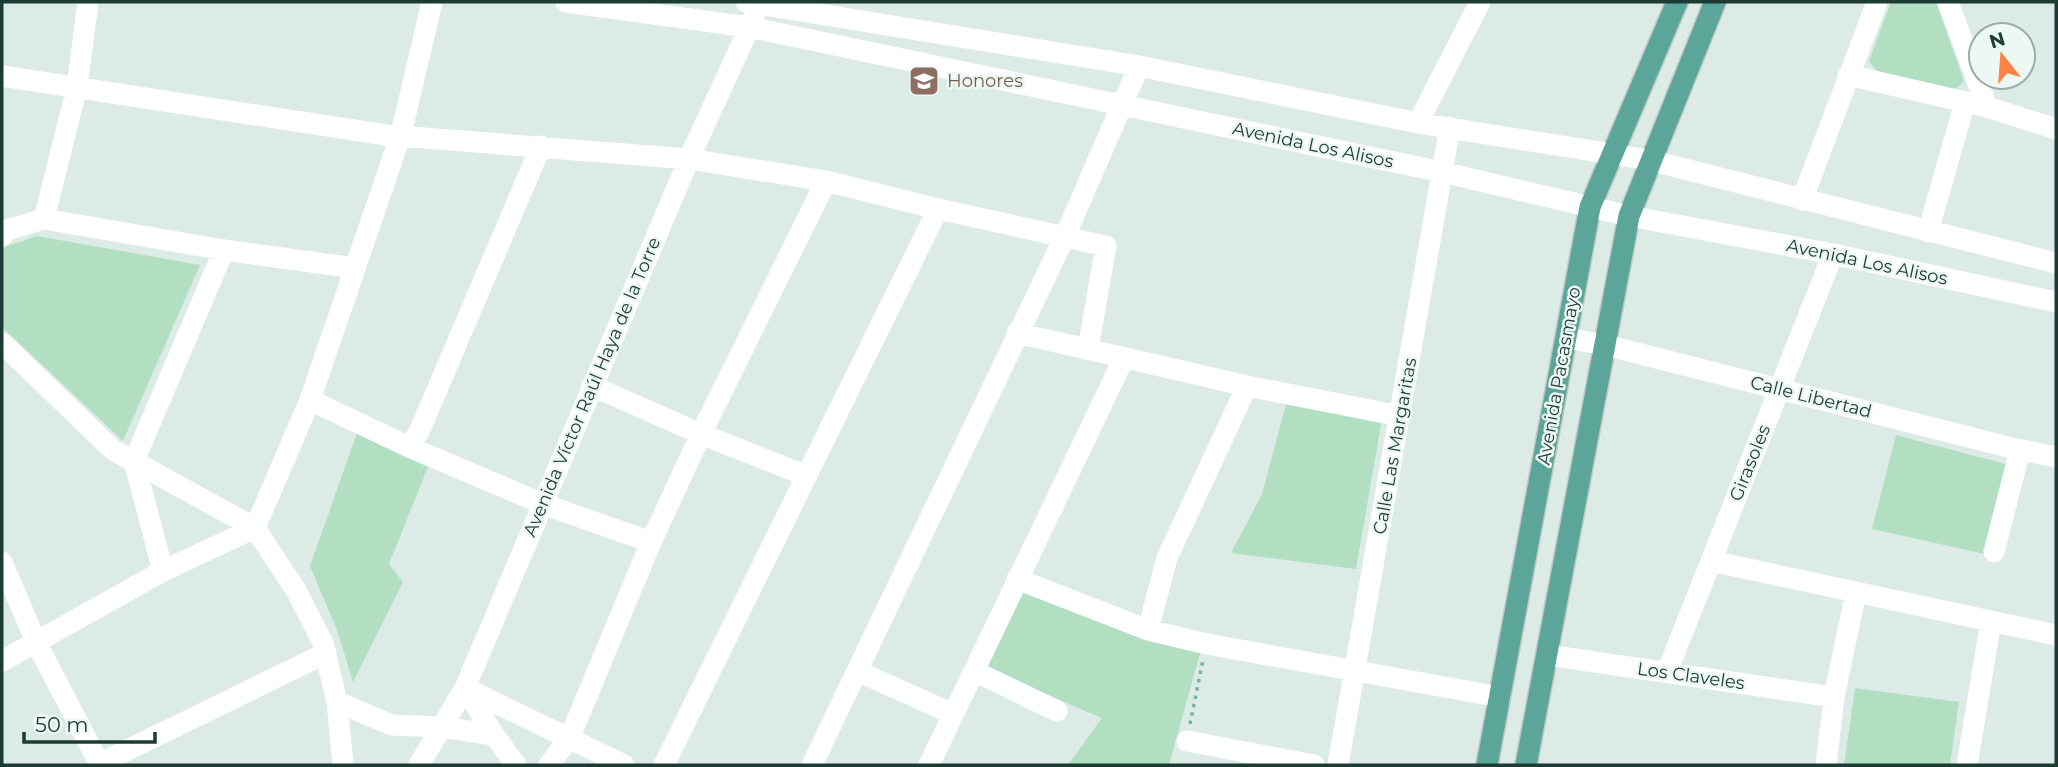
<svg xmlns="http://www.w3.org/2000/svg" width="2058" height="767" viewBox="0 0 2058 767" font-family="Montserrat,sans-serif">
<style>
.green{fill:#b2dfc2}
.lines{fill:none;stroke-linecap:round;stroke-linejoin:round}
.major-casing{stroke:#c0c8c6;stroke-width:24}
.path{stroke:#79b2a5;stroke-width:3.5;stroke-dasharray:3.5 5;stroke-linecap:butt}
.minor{stroke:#fff;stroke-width:21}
.major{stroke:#5ba698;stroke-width:21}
.labels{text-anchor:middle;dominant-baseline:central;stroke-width:5;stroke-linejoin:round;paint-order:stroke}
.education-label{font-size:18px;fill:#785e54;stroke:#edf7f3;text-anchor:start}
.street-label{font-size:18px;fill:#1d3b35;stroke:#edf7f3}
</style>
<rect width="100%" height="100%" fill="#dcebe5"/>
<path class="green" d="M1891,2h45l28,79 -6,6 -9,3 -71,-17 -9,-12z
M37,236l163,29 -77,176 -121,-114v-76l3,-4z
M1287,400l95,19 -26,150 -125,-16 31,-59z
M357,433l73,29 -41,102 14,18 -50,100 -16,-52 -27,-64z
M1896,435l113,30 -24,89 -113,-25z
M1017,589l184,61 -32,115h-101l34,-47 -120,-51z
M1855,688l104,14 -9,63h-106z"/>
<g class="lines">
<g class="major-casing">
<path id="major" d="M1487,765l103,-558 87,-205
M1526,765l103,-549 86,-214"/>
</g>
<path class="path" d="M1190,724l13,-64"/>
<path class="minor" d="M566,2l183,25 693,145 187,44 204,38 223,48
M746,2l393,64 279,57 231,37 407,103
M1948,2l39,105
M1848,75l139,32 69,22
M2,76l384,59 303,24 137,22 112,28 168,37 -18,103
M1418,123l62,-121
M1802,200l75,-198
M44,219l180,31 131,18
M1928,232l37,-130
M2,236l5,-6 37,-11 33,-132 11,-85
M1017,333l230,53 153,30
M1566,338l39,7 407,103 44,9
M2,343l111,107 142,78 42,64 26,51 14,59 6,63
M592,386l109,48 106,42
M310,400l99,47 134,57 108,38
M409,447l10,-15 122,-286
M1994,552l26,-102
M1711,561l345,74
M2,562l35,82 63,121
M163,571l-29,-110 90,-211
M1017,579l131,51 59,14 293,53
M1148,630l19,-72 80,-172
M1547,655l287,42
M2,661l161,-90 92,-43 55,-128 91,-266 31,-132
M857,671l96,43
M974,671l83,40
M1667,672l166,-418
M465,688l159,77
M465,688l29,47 22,30
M337,702l55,23 50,2 52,8
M1187,741l127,24
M99,764l227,-111
M419,765l46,-77 224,-529 65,-142
M549,765l21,-28 81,-195 50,-108 125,-253
M664,765l274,-556
M812,765l253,-529 74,-170
M929,765l195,-407
M1338,765l112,-638
M1826,765l8,-68 22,-105
M1967,765l24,-144"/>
<use href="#major" class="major"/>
</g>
<defs>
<g id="university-square" transform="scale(1.575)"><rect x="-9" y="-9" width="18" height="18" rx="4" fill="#8d6e63" stroke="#edf7f3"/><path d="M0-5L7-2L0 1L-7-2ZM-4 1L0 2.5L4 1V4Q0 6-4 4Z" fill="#fff"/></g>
</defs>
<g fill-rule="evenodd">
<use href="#university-square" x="924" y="81"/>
</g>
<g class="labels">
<g class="education-label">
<text x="947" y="81">Honores</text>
</g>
<g class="street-label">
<text transform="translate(1313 145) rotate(12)">Avenida Los Alisos</text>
<text transform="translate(1867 262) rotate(12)">Avenida Los Alisos</text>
<text transform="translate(1559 376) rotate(-80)">Avenida Pacasmayo</text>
<text transform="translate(592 387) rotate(-67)">Avenida Víctor Raúl Haya de la Torre</text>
<text transform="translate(1811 397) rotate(14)">Calle Libertad</text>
<text transform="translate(1395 446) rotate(-80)">Calle Las Margaritas</text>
<text transform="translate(1750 463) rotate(-68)">Girasoles</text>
<text transform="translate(1691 676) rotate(8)">Los Claveles</text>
</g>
</g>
<rect width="2058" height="767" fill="none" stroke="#1d3b35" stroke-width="7"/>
<g transform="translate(2002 56) rotate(343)"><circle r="33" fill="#edf7f3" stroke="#9aaca7" stroke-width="2"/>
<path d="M0-5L12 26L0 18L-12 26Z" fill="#ff8246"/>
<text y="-10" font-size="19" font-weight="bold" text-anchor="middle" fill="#1d3b35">N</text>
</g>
<path d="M24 732v10h131v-10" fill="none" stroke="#1d3b35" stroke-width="3.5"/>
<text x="35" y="732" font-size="21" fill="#1d3b35" stroke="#edf7f3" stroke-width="5" paint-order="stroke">50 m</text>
</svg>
